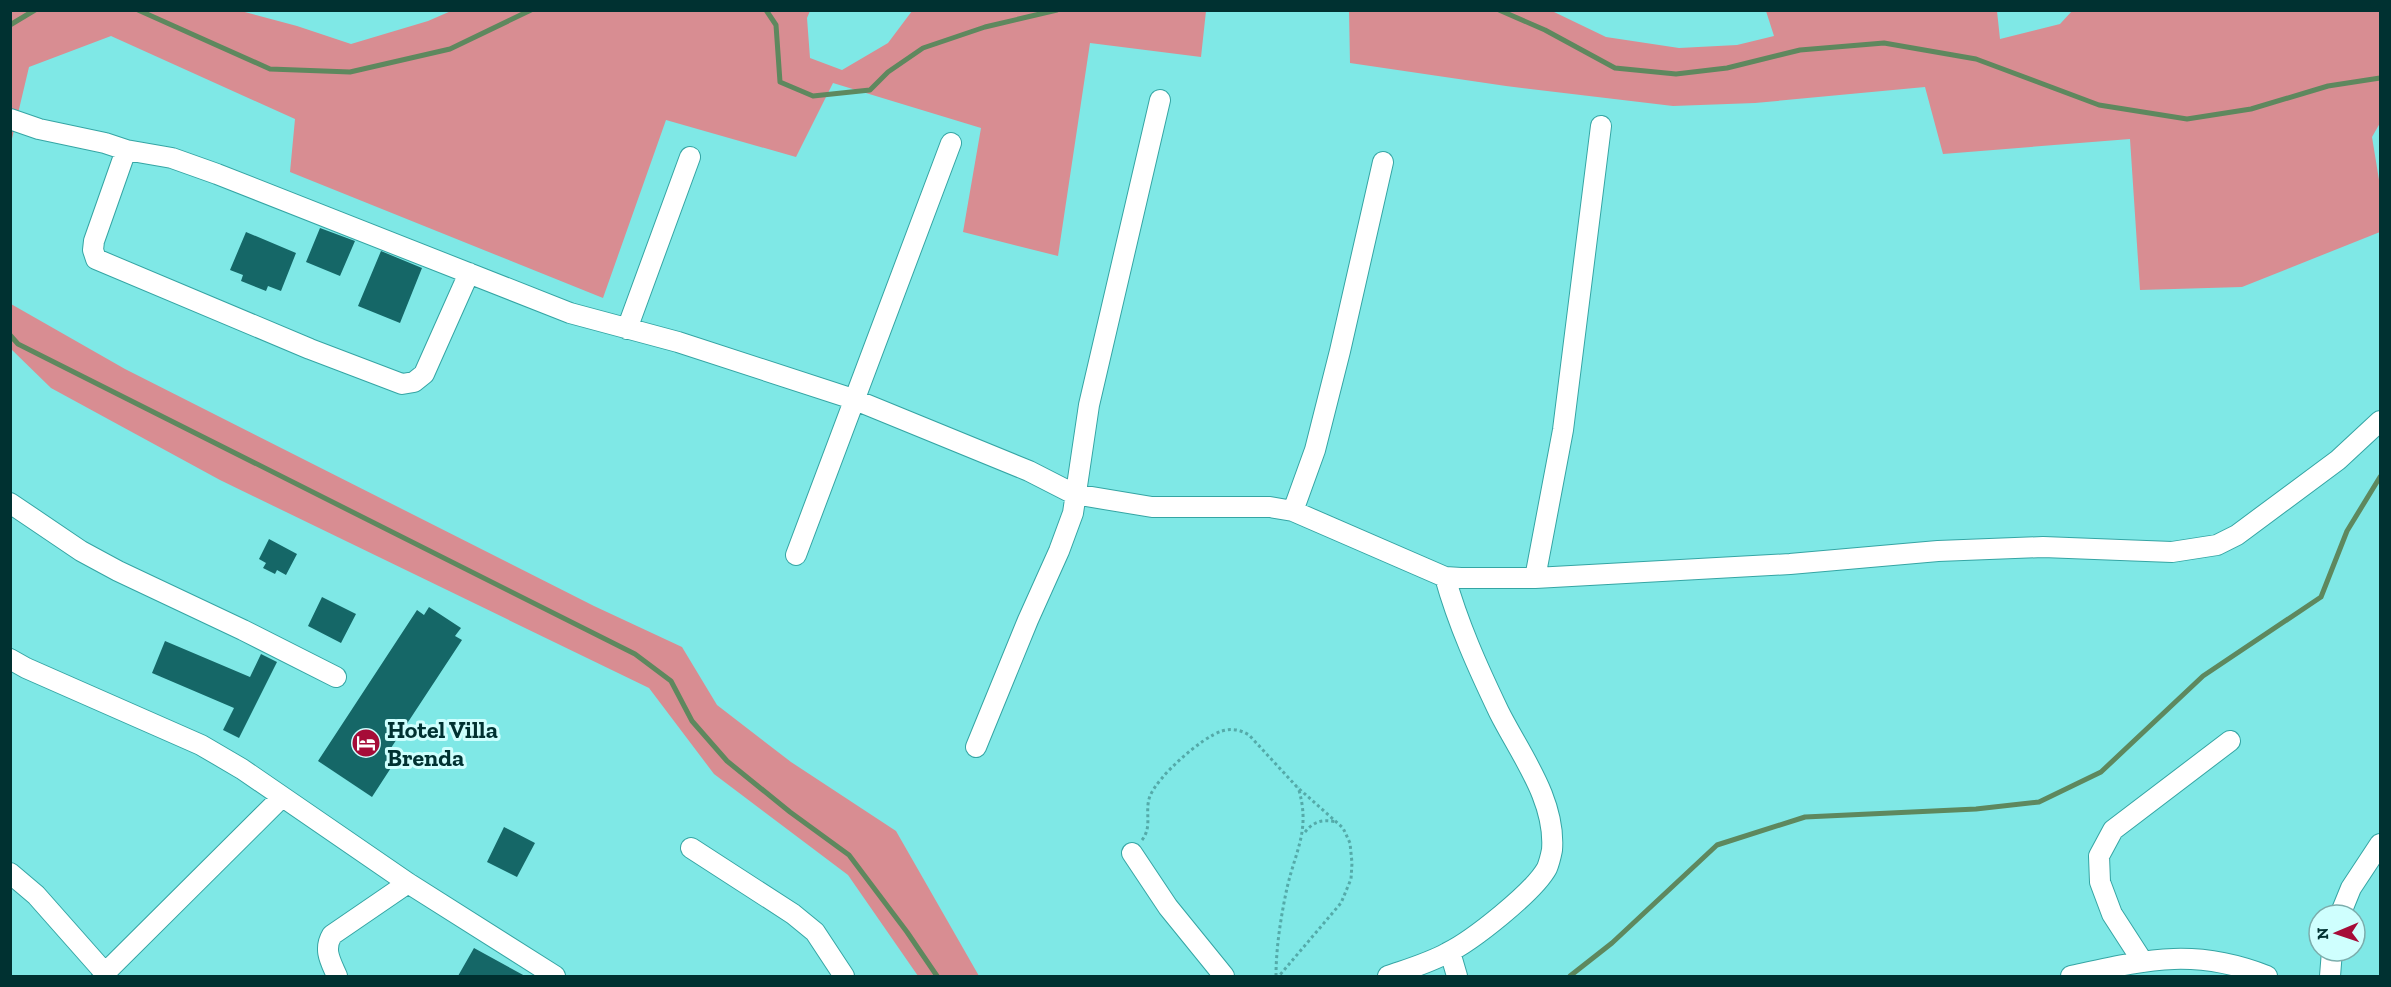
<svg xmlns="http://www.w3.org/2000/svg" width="2391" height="987" viewBox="0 0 2391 987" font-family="'Zilla Slab',serif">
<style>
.forest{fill:#d88d92}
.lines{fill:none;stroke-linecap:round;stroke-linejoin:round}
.stream{stroke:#5e885e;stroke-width:5}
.building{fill:#156767}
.minor-casing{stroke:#35a5a4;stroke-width:22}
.path{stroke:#54aaa9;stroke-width:3;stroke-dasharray:3 3;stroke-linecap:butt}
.minor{stroke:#fff;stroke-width:20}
.labels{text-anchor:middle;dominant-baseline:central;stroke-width:6;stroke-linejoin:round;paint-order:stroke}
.poi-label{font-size:24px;font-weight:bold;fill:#003131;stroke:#cffffe;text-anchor:start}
</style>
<rect width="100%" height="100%" fill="#7fe8e6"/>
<path class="forest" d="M11,11h230l56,15 54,18 77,-23 23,-10h359l-3,7 3,40 32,12 46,-27 24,-32h294l-5,46 -111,-14 -32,213 -95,-24 18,-104 -148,-45 -37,74 -130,-37 -63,178 -313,-126 5,-53 -184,-83 -82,31 -18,76z
M1349,11h203l54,26 73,11 58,-3 37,-9 -8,-25h231l3,28 60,-15 12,-13h308v112l-8,14 8,49v46l-138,55 -102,3 -10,-151 -187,15 -18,-67 -170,16 -82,3 -167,-20 -156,-23z
M11,304l114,65 469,237 88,41 35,58 74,57 105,69 83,145h-61l-70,-101 -134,-101 -65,-86 -429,-208 -169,-92 -40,-39z"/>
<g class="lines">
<path class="stream" d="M138,10l132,59 80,3 100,-23 81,-39
M766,10l10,15 4,57 33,14 57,-6 18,-18 35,-24 62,-21 72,-17
M1499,10l46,20 70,38 61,6 51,-6 73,-18 84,-7 92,16 123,46 88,14 64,-10 77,-23 52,-8
M10,25l25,-15
M10,335l8,9 617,310 36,27 21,40 35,40 63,51 59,43 58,77 30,44
M1570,976l42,-33 105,-98 88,-28 171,-8 63,-7 62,-30 102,-96 118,-79 26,-66 33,-54"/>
</g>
<path class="building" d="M320,228l35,13 -15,35 -34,-14z
M246,232l50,21 -15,38 -13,-5 -2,5 -25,-10 2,-6 -13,-5z
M381,251l41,17 -22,55 -42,-17z
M269,539l28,15 -11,21 -9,-5 -2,4 -12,-6 3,-5 -7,-4z
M322,597l34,17 -15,29 -33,-17z
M429,607l32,21 -6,8 7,4 -73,111 9,6 -26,40 -54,-36 99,-151 7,5z
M165,641l85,36 11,-23 16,8 -38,76 -16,-8 11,-22 -82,-35z
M504,827l31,16 -18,34 -30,-15z
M474,948l51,28h-67z"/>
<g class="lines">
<g class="minor-casing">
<path id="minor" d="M10,119l29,10 66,14 21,7 46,8 45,16 353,139 108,29 175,57 176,72 45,23 78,13h118l23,4 152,66 16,1h74l255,-14 148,-13 105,-4 129,5 45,-7 20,-10 101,-75 42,-39
M126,150l-32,91 -1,9 3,9 214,90 92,35 12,-2 10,-8 45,-101
M627,329l63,-172
M10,503l71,48 37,20 125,59 93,47
M1293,511l22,-61 25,-99 43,-189
M796,555l155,-412
M1535,578l28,-148 38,-304
M10,659l16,9 175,77 41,24 166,114 147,93
M976,747l52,-127 31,-69 14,-38 16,-108 71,-305
M691,848l102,66 22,18 29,44
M1132,853l36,54 56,69
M10,873l26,22 69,78
M2340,915l11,-27 29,-44
M1450,952l7,24
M2143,962l-31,-48 -12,-32 -1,-26 14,-26 117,-89
M102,976l180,-179
M337,976c-6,-14 -14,-26 -5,-41l76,-52
M1388,976c20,-7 41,-13 59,-23 25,-12 87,-61 100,-85 2,-5 4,-13 5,-18 4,-50 -32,-96 -53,-138 -21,-44 -41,-88 -54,-135
M2071,976c74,-16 122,-29 196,0
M2330,976l2,-25"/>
</g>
<path class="path" d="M1305,832c9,-11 18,-13 31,-10
M1142,840c11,-14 2,-28 8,-44 8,-20 52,-59 72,-65 10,-3 19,-1 27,4l48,52 46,41 7,15 2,20 -1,16 -10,24 -62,73
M1276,976c0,-29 5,-60 11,-88 9,-39 24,-59 11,-101"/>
<use href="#minor" class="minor"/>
</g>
<defs>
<g id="hotel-disc" transform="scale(1.5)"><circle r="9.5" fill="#a60c38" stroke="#cffffe"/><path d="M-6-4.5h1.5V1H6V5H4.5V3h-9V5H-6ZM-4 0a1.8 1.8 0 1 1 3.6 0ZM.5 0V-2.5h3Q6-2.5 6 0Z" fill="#fff"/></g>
</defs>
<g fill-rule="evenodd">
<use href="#hotel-disc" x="366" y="743"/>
</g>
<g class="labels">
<g class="poi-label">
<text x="387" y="729">Hotel Villa<tspan x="387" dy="28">Brenda</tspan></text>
</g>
</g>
<rect width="2391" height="987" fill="none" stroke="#003131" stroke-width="24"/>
<g transform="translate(2337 933) rotate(268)"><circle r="28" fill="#cffffe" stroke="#7cadac" stroke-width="1.5"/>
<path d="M0-4.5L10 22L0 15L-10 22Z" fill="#a60c38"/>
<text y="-9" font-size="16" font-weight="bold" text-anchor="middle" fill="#003131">N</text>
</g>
</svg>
